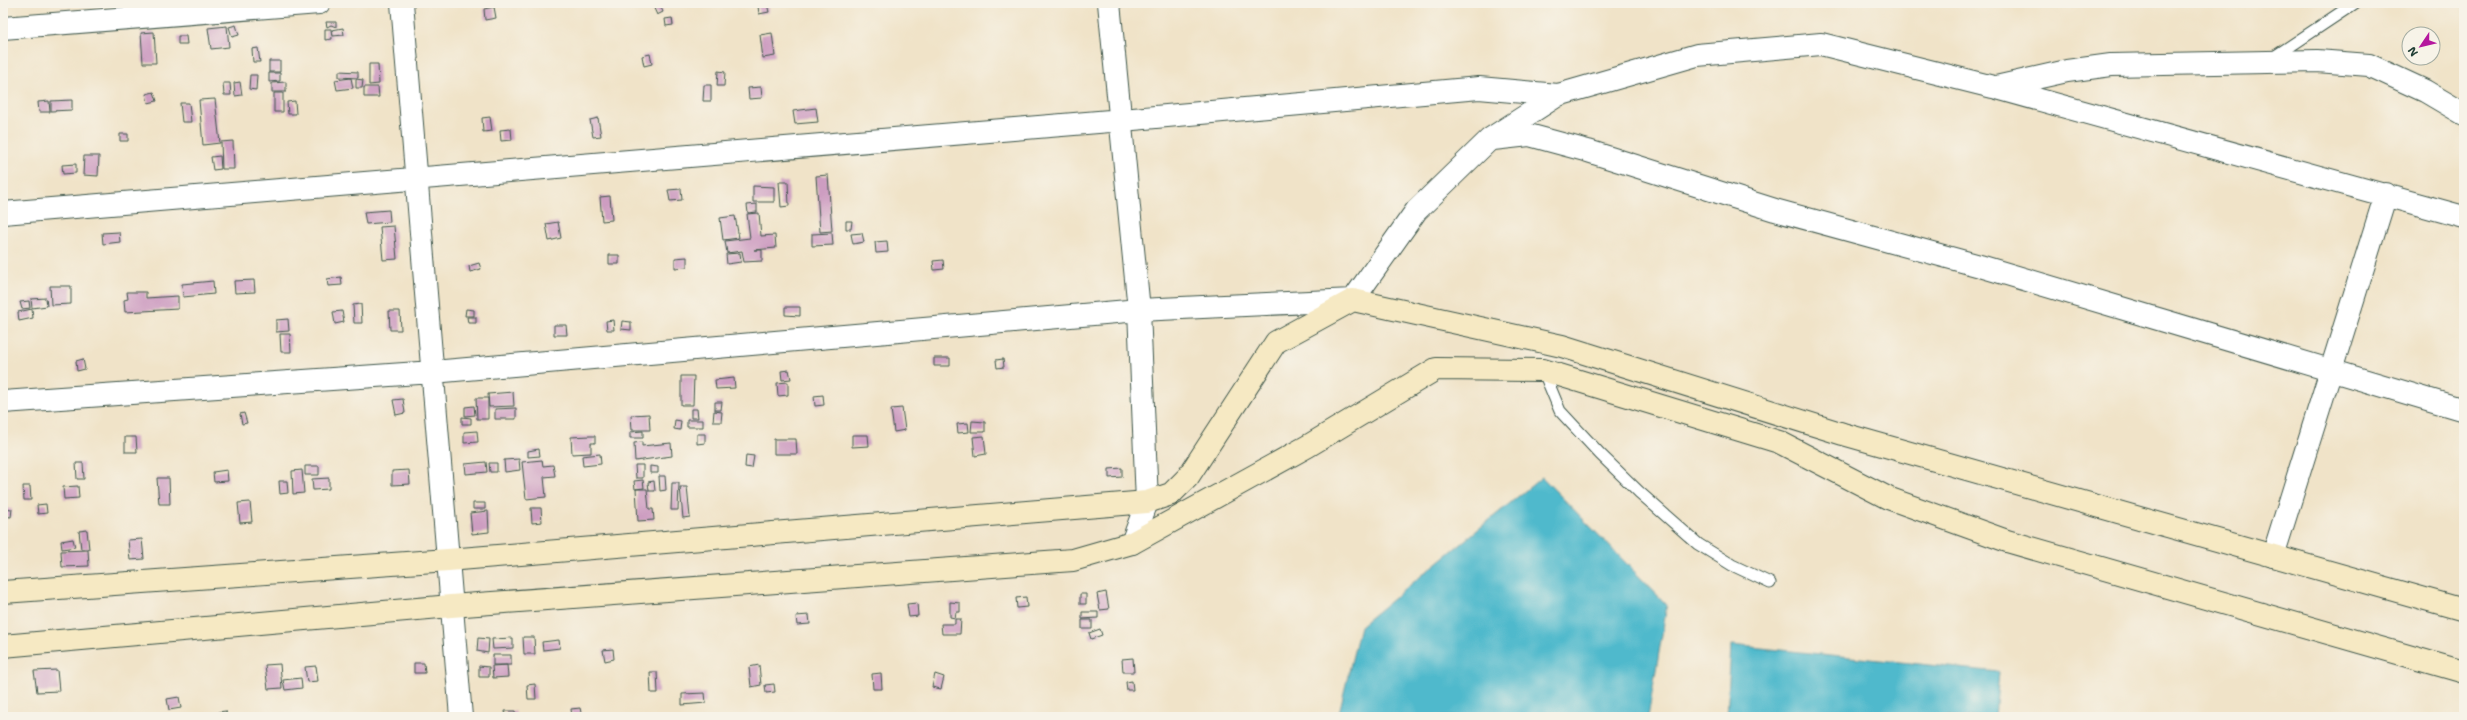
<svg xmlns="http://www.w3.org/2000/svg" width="2467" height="720" viewBox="0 0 2467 720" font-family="'Shantell Sans',sans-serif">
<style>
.water{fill:#4fb9cc;stroke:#377b80}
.building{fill:#cd9dc1}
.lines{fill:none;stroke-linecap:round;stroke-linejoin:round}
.lane-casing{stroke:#3e564a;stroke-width:13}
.street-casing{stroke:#3e564a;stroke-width:24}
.secondary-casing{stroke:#3e564a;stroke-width:24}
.lane{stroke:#fff;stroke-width:11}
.street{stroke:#fff;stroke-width:22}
.secondary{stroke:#f6e9c3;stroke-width:22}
</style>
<rect width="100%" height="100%" fill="#f7f3e8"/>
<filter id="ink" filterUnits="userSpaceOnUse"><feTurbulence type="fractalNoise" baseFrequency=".025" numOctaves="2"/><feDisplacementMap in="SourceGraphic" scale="8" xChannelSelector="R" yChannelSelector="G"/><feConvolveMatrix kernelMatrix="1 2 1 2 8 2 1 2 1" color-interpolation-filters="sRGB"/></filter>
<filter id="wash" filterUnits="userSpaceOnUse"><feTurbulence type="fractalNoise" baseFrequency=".012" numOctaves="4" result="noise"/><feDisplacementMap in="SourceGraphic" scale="16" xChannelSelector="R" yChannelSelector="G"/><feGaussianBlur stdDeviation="0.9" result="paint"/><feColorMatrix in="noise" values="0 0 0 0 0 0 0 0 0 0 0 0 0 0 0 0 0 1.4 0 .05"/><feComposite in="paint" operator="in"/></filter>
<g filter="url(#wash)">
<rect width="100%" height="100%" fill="#f0e3c8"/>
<path class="water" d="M1542,477l125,128 -19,112h-310l22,-91z
M1731,645l268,27 -4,45h-268z"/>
<g id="blocks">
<path class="building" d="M659,3l4,9 -6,3 -5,-11z
M767,4l2,8 -10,2 -1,-8z
M494,7l2,11 -11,2 -1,-11z
M672,18l1,7 -7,1 -1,-7z
M326,22h10v5l-5,-2 -4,2z
M236,25l3,10 -7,2 -3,-10z
M227,26l2,21 -18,2 -3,-21z
M343,28l1,7 -11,1 -1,-6z
M325,29h6l1,10 -7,1z
M154,32l2,31h-13l-2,-30z
M772,33l3,23 -12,2 -3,-23z
M178,36h8l1,8h-9z
M258,48l2,14h-7l-1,-13z
M650,54l2,10 -8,2 -2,-10z
M269,61h11v11h-11z
M369,64h9l1,20 -10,1z
M339,71l19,1v6l-19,-1z
M718,71l7,1 -1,14h-7z
M269,73h11v8l-11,1z
M250,75h7l-1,15 -7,-1z
M351,78l2,10 -16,2 -2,-10z
M356,79l7,1 -1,8h-6z
M240,82l2,13 -7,1 -1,-13z
M286,82v10h-14v-9z
M223,83h7l1,12h-7z
M704,85h7v16h-8z
M364,87h14l1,10h-15z
M761,87l1,11 -13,1 -1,-11z
M154,92l3,9 -9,2 -2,-9z
M274,93h9v19h-9z
M215,99l5,44 -17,2 -4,-45z
M72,100v10l-21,1v-10z
M49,101l1,11h-11l-1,-10z
M295,101l1,13h-8l-1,-12z
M180,103h9l2,19h-9z
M816,108l2,14 -23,2 -2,-13z
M490,117l2,14 -9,1 -1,-14z
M598,118l3,18 -8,1 -3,-17z
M511,129l1,11 -11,1 -1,-11z
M120,134h8v7h-8z
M233,141l1,28h-12l-1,-27z
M84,156h15l-1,20 -15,-1z
M220,156l1,13 -8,1 -2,-13z
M76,164v9l-13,1 -1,-9z
M828,175l4,56 -12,1 -4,-56z
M779,182h9l1,24 -8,1z
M753,186l21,1v15h-21z
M681,189l1,11 -12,1 -2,-11z
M610,196l2,24 -10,1 -2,-24z
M757,204v8l-9,1 -1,-8z
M389,210l1,12 -24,2 -2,-12z
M759,213l2,23 14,-1 1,13 -22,2h8v11l-18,1 -2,-11 -15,2 -2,-12 25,-3 -3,-24z
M735,216l4,22 -16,2 -3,-22z
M846,221h6l-1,8h-5z
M558,222l3,16 -12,3 -3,-17z
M394,226l3,33 -14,1 -3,-33z
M119,232l1,10 -17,2 -1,-11z
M832,233l1,12 -21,1v-12z
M862,233l2,9 -11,2 -2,-10z
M887,241l1,11 -12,1 -1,-11z
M740,253l1,9 -14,2 -1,-10z
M609,255h10v9h-10z
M687,257v10l-12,1v-10z
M943,260l1,9 -10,1 -1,-9z
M479,263l2,6 -11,3 -1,-6z
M341,277l1,8 -14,1 -1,-7z
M254,280l1,12 -20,1 -1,-12z
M213,281l1,13 -31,3 -1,-13z
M50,286h21v18l-20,1z
M127,292h19v6l32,-2v13l-53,3 -1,-12 4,-1z
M46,298l1,8 -15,2 -1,-9z
M29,301l1,7 -8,1 -2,-7z
M361,304l1,19h-8l-1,-18z
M785,307h15v9l-15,-1z
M32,309l1,9 -14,3 -1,-9z
M466,309l8,1v6h-9z
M342,311l2,11 -9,2 -2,-12z
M389,311h11l1,19h-11z
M467,317h9v6h-8z
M288,319l1,12 -13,1v-12z
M613,320l1,10h-7l-1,-9z
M622,321l9,1v8l-10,-1z
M554,325h12l1,10h-13z
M280,334h10l1,18h-10z
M934,358h16v8h-16z
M83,359l2,10 -8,2 -1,-10z
M1003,359l1,8 -7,1 -1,-8z
M789,370l2,9 -9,1 -1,-9z
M681,376h13l-1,29h-12z
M734,378l1,10 -19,1 -1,-9z
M788,382v13l-10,1 -1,-13z
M513,392l1,14 -25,1 -1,-13z
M823,395l1,10 -9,1 -1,-10z
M476,398h12v21h-11z
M403,399l2,14 -9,2 -3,-15z
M715,402h7l-1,8h-6z
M474,406l1,9 -10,1v-9z
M516,408v11h-21v-10z
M902,408l3,22 -11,2 -3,-23z
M691,409h6l1,9h-7z
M714,411l8,1 -1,10h-8z
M244,413l3,10 -5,1 -2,-10z
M649,414l1,16h-18l-1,-15z
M462,417l9,1v6h-9z
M675,420l6,1 -1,9 -6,-1z
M687,420h16v7h-16z
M972,421l13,1v10h-14z
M968,423l1,9 -11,1 -1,-9z
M477,431l1,11 -14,1v-11z
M643,431v7h-13v-6z
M697,434h8v9l-8,1z
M852,435h16l1,11 -17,1z
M590,436h5v7h-4v10l-19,1 -1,-17z
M984,436l2,18 -11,2 -2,-19z
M125,437h11l1,15h-12z
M774,439h22l1,15h-23z
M642,442v4l29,-3 1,13 -37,5 -1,-18z
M539,449l1,7 -12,1v-6z
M600,454l1,10 -18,2 -1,-10z
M746,455l8,1 -2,12 -7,-1z
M519,459l1,11 -15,2 -1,-12z
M542,460l1,6 10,-1 2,11 -11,1 2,20 -20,2 -4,-37z
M486,462l1,10 -21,2 -1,-10z
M76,463h7l1,16h-7z
M489,463h8v9h-7z
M635,465h8v13h-7z
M305,466h14v9h-14z
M650,466l8,1v6h-8z
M1122,468v9l-13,1v-9z
M227,470l1,11 -14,1 -1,-10z
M302,470l2,23 -11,1 -1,-23z
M409,470l1,14 -18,1v-14z
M659,476h6l1,14 -6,1z
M157,478h12l1,26h-11z
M329,478v11l-16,1 -1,-11z
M643,480l1,8 -9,1 -1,-8z
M279,481h8l1,12 -8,1z
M654,481l1,10h-6l-1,-9z
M672,483h7l-1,27h-7z
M23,486h7l1,14h-7z
M78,486l1,12 -15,1 -1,-12z
M680,487h7l3,30 -7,1z
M636,489h11l2,20h4l1,11 -16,1z
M250,502l2,20 -12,1 -2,-20z
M473,503h12v6h-12z
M46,504l1,9 -9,1 -1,-9z
M3,508l9,1 -1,8 -8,-1z
M531,508h10l1,14 -10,1z
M488,511l1,21 -17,2 -2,-21z
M87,530l2,19h-8l-2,-18z
M73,539l2,8 -13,2 -1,-8z
M142,539l2,20 -14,1 -2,-20z
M88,550l1,16 -27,1 -1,-16z
M1106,592l3,17 -9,1 -3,-16z
M1080,594h6v10h-6z
M1026,597l1,10 -10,1 -1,-10z
M950,602l10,1v9h-4l-1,6 -5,-1z
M917,603l1,13 -9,1 -2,-13z
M1082,612h16v6l-16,1z
M809,615l1,9 -13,1 -1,-9z
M955,619h6l-1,15h-18l-1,-10h14z
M1082,620h10v9h-10z
M1100,629l2,6 -11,4 -2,-6z
M523,637h11l1,17h-11z
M478,638l11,1 -1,14 -11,-2z
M513,638v10l-20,1 -1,-10z
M559,640l1,8 -17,2 -1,-8z
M613,649l1,10 -9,2 -2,-11z
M493,655h18v10h-18z
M1133,658l1,14h-11l-1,-13z
M414,663h10l1,10h-11z
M280,664l2,24 -14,1 -3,-24z
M507,665l1,12 -15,1 -1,-12z
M759,665l2,20 -10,2 -2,-20z
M316,666l2,15 -11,1 -2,-15z
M479,666l10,1v10h-10z
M57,670l2,21 -22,1 -3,-21z
M650,672h7l1,21h-7z
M881,673l1,16h-9l-1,-15z
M935,674l9,3 -3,12 -9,-2z
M301,678l1,10 -17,2 -2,-10z
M1132,681l1,9h-6l-1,-8z
M535,684l1,15h-8l-1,-14z
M774,684l1,8 -9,1 -1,-8z
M705,693l1,10 -24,2v-11z
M179,697l2,11 -12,2 -2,-11z
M580,708l2,9h-10l-1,-8z
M226,711l1,6h-8l-1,-5z
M505,711h10l1,6h-10z"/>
</g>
</g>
<g filter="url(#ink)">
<use href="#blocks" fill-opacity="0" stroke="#3e564a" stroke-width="1"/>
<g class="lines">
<g class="lane-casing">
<path id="lane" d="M2271,59l84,-56
M1543,370l17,41 40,43 39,38 59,52 34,21 38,18"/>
</g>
<g class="street-casing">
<path id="street" d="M402,3l59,714
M1109,3l30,307 8,192 -15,41
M3,28l316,-25
M1996,87l71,-16 44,-6 206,-4 52,4 56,26 39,23
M1493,139l36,-4 59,16 187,59 205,56 484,144
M3,213l1119,-93 357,-32 79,7
M3,402l430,-30 706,-62 214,-10 63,-89 74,-72 68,-44 139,-40 124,-11 172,43 471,130
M2273,556l113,-362"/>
</g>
<g class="secondary-casing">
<path id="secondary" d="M3,592l445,-32 699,-58 24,-8 17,-17 88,-135 77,-42 209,46 281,88 621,176
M3,646l448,-40 622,-46 59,-17 176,-97 128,-77 107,1 236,72 109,56 119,43 457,131"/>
</g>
<use href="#lane" class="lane"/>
<use href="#street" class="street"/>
<use href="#secondary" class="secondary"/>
</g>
</g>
<rect width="2467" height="720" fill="none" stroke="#f7f3e8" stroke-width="16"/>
<g transform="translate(2421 46) rotate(235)"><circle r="19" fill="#f7f3e8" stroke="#a1aaa0"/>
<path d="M0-3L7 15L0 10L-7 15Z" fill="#b5179e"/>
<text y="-6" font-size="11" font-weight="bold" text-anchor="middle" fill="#1f3d34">N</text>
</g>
</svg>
